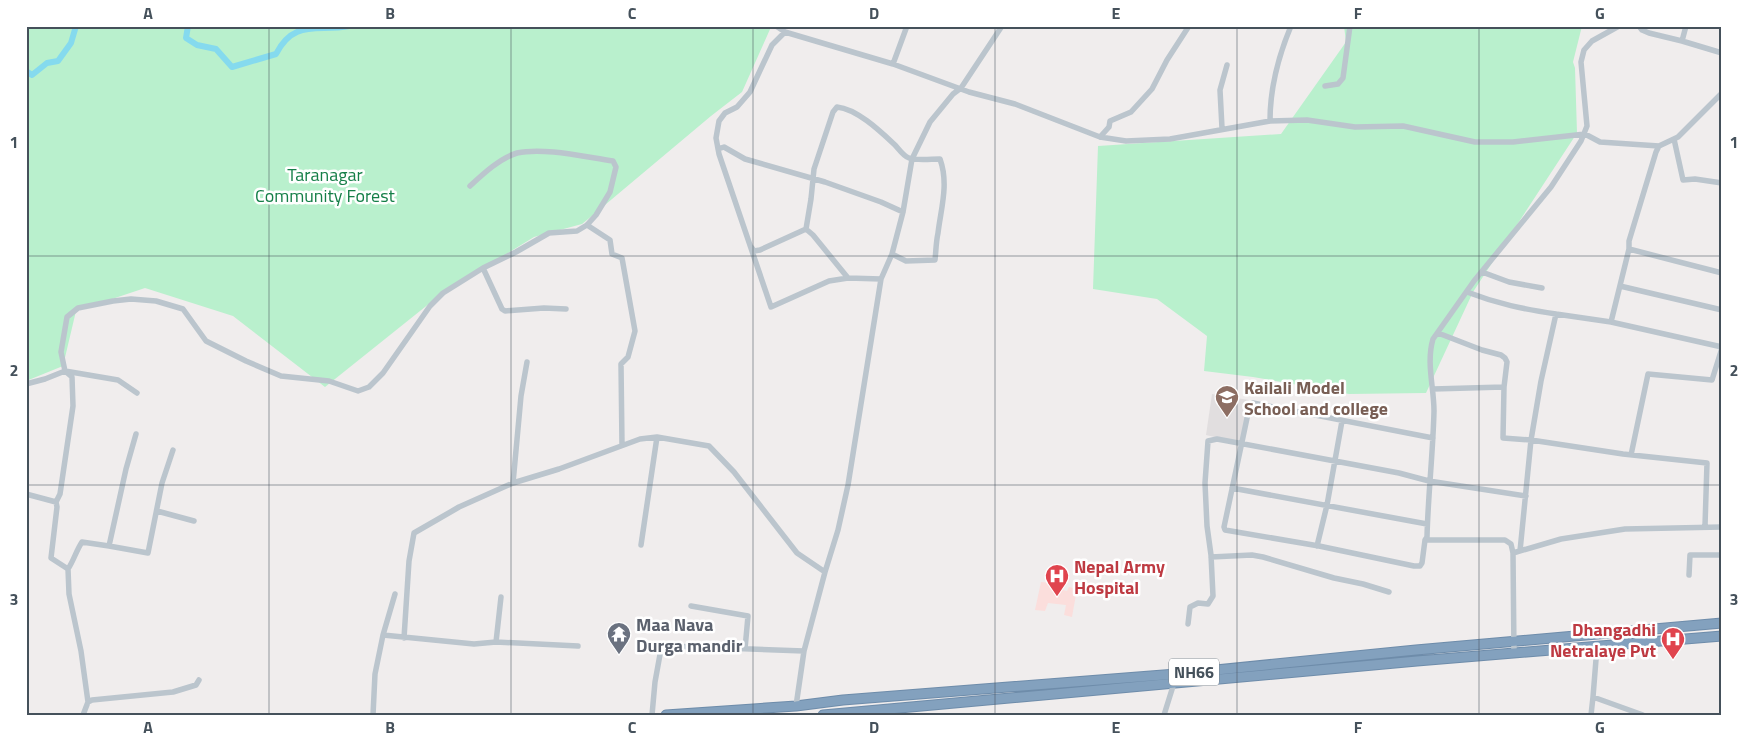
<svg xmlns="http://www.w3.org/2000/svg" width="1748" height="741" viewBox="0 0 1748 741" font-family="'Titillium Web',sans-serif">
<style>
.education{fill:#e1dedf}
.medical{fill:#fbdedc}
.green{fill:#b9f0cd}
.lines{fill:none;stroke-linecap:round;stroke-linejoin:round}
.canal{stroke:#85daee;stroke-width:6}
.highway-casing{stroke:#6e8caa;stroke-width:11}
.minor{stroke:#bbc5cd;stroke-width:5.5}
.highway{stroke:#83a1be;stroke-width:9}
.grid{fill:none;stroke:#45515b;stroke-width:1;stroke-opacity:0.55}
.labels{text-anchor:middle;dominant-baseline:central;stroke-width:5;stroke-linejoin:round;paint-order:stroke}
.shield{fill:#fff;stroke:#7d858c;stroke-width:1}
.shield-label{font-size:16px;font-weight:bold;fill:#45515b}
.park-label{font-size:18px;fill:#147e47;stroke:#fff}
.education-label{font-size:18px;font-weight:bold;fill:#785e54;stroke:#fff;text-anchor:start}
.health-label{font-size:18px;font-weight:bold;fill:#be3a42;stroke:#fff;text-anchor:start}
.worship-label{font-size:18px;font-weight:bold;fill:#5b616d;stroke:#fff;text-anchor:start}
.neatline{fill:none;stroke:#45515b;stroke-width:2}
.grid-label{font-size:16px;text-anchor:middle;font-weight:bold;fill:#45515b}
</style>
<rect width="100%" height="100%" fill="#f0eded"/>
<path class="education" d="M1212,394l37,6 -9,43 -34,-8z"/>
<path class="medical" d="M1054,573l16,2 -1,7 -13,-2 -2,8 13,3 2,-4 8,2 -5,28 -8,-2 2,-10 -18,-2 -3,8 -10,-1 6,-28 9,1 2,-8z"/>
<path class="green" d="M26,26h744l1,1 -29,65 -31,24 -118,99 -11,9 -48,13 -94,58 -115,92 -92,-71 -88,-28 -69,23 -13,55 -37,15z
M1344,26h238l-9,36 2,6 2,65 -104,159 -47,101 -77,1 -96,-17 -49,-6 3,-35 -50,-37 -64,-10 5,-143 183,-12 65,-92z"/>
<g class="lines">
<path class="canal" d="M122,26h4
M188,26l-2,12 11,7 19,4 16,18 44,-13c18,-35 41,-22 73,-28
M26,71l6,4 15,-12 11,-2 13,-18 5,-17"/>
<g class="highway-casing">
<path id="highway" d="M666,715l130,-9 47,-6 333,-26 240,-24 306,-27
M823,715l594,-54 305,-25"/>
</g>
<path class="minor" d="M776,26l9,6 108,32 76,28 46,12 85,33 26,4 44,-2 100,-18 37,-1 48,7 48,-1 72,16h38l72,-8 15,8 59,4
M1639,26l3,4 7,3 33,8 40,12
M785,32l-13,13 -22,47 -13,15 -12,6 -6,8 -3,17 3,16 52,153 58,-26 19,-3 33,1
M1682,41l4,-15
M893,64l14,-38
M1325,86l13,-2 5,-6 7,-52
M1270,121c0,-34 8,-64 21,-95
M1222,128l-2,-38 7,-25
M1100,137l9,-10 1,-6 21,-9 21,-23 15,-29 22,-34
M1674,139l9,41 12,-1 27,4
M718,149l6,-2 21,12 80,23 56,20 22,10
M587,225l23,15 2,14 10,4 13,73 -7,26 -7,7 1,81
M752,248l2,3 6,-1 46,-21
M1629,249l93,24
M483,268l19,41 3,2 39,-3 22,1
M1482,272l27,10 33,6
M848,278l-35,-43 -7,-6 5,-30 3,-30 19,-57 4,-5c20,2 43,24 58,38 4,4 8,11 14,13 8,3 22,1 31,1 9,25 1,49 -2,74 -2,9 -2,18 -3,27l-29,1 -14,-7
M1620,286l102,24
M1467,292c31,12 56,17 89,22
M1611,322l111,25
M1438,333l44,17 19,5 4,3 2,4 -3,25
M26,384l19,-5 20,-8 53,9 19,13
M1433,389l71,-2 -1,51 28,2 92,14 84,9 -2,63
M1631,455l17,-81 64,6 10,-32
M513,483l8,-87 6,-34
M1232,488l195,36
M26,494l30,8
M157,511l37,10
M1425,540l-3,23 -2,3h-6l-95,-20 -94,-16 -1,-3 26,-123 3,-1 180,35
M641,545l16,-108
M109,546l39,7 14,-70 11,-33
M1317,546l10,-41 15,-84
M1520,551l11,-111 10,-59 15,-67 55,8 18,-73v-8l27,-89 3,-6 19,-9 44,-44
M1513,553l-2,-9 -6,-4h-80l2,-3c1,-42 6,-84 7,-126 0,-24 -8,-48 -1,-72l41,-58 77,-94 30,-46 6,-15 -6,-64 3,-12 8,-9 27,-15
M1211,557l41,-2 11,2 71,21 29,6 26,8
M68,569c6,-9 8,-18 14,-27l27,4 17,-77 10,-35
M1689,575l1,-20h32
M691,606l57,10 -3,33
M1188,624l2,-17 8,-4 10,1 5,-8 -2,-41 -4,-29 -2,-43 3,-42 9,-2 182,34 30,8 97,15
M383,635l12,-41
M404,638l5,-77 5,-28 45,-26 54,-24 46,-14 81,-30 17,-2 52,9 25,26 63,81 28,19
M496,642l82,4
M1597,647l-4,50 50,18
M1514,654l-1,-101 48,-14 64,-10 97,-2
M88,702l4,-2 81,-8 23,-7 3,-5
M796,706l8,-55 21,-79 13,-42 10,-45 33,-206 11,-25 11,-42 9,-53 18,-37 23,-28 8,-6 41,-62
M83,715l5,-13 -7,-51 -12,-57 -1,-25 -17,-11 6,-51 -1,-5 4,-8 13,-88 -1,-29 -7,-6 -4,-19 6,-35 11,-9 35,-7 18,-2 25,2 27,8 23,32 40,20 35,15 48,5 29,10 11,-4 14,-14 47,-67 13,-13 40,-25 33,-16 33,-19 28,-2 10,-6 9,-10 14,-23 6,-25 -3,-6c-28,-4 -69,-14 -96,-8 -17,5 -34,21 -47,33
M373,715l2,-41 8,-39 91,9 22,-2 5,-45
M652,715l3,-33 6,-33 8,-3 135,5
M1164,715l10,-32
M1591,715l2,-18"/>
<use href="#highway" class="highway"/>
</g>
<path class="grid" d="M269,26v689M511,26v689M753,26v689M995,26v689M1237,26v689M1479,26v689M26,256h1696M26,485h1696"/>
<defs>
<g id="school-pin" transform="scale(1.25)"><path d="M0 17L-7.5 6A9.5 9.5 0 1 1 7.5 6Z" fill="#8d6e63" stroke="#fff"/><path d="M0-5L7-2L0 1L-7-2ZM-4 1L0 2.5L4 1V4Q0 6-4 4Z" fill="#fff"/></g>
<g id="hospital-pin" transform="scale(1.25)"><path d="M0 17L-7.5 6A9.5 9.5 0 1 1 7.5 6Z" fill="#e0444e" stroke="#fff"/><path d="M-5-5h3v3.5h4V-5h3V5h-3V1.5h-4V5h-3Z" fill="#fff"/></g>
<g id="temple-pin" transform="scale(1.25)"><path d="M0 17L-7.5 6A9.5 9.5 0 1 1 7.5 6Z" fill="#6b7280" stroke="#fff"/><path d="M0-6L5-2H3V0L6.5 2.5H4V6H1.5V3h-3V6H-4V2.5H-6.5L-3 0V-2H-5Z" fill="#fff"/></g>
</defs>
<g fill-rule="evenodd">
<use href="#school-pin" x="1227" y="397"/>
<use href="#hospital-pin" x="1057" y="576"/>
<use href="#temple-pin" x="619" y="634"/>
<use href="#hospital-pin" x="1673" y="639"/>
</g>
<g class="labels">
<rect class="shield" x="1169" y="658.5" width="50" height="27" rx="4"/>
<g class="shield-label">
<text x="1194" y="672">NH66</text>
</g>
<g class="park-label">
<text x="325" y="174">Taranagar<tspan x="325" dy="21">Community Forest</tspan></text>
</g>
<g class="education-label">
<text x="1244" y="387">Kailali Model<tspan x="1244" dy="21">School and college</tspan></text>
</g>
<g class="health-label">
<text x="1074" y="566">Nepal Army<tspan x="1074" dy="21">Hospital</tspan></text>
<text x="1656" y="629" text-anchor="end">Dhangadhi<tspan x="1656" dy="21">Netralaye Pvt</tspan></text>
</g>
<g class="worship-label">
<text x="636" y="624">Maa Nava<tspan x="636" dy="21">Durga mandir</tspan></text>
</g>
</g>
<rect width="1748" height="741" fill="none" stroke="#ffffff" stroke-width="55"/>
<rect x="28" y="28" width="1692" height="686" class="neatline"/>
<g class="grid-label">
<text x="148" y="19">A</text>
<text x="390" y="19">B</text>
<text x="632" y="19">C</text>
<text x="874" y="19">D</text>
<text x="1116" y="19">E</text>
<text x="1358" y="19">F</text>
<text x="1600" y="19">G</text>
<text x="14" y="148">1</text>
<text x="1734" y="148">1</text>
<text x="14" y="376">2</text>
<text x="1734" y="376">2</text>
<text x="14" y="605">3</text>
<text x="1734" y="605">3</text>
<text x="148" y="733">A</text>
<text x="390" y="733">B</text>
<text x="632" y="733">C</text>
<text x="874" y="733">D</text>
<text x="1116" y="733">E</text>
<text x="1358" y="733">F</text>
<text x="1600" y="733">G</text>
</g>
</svg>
